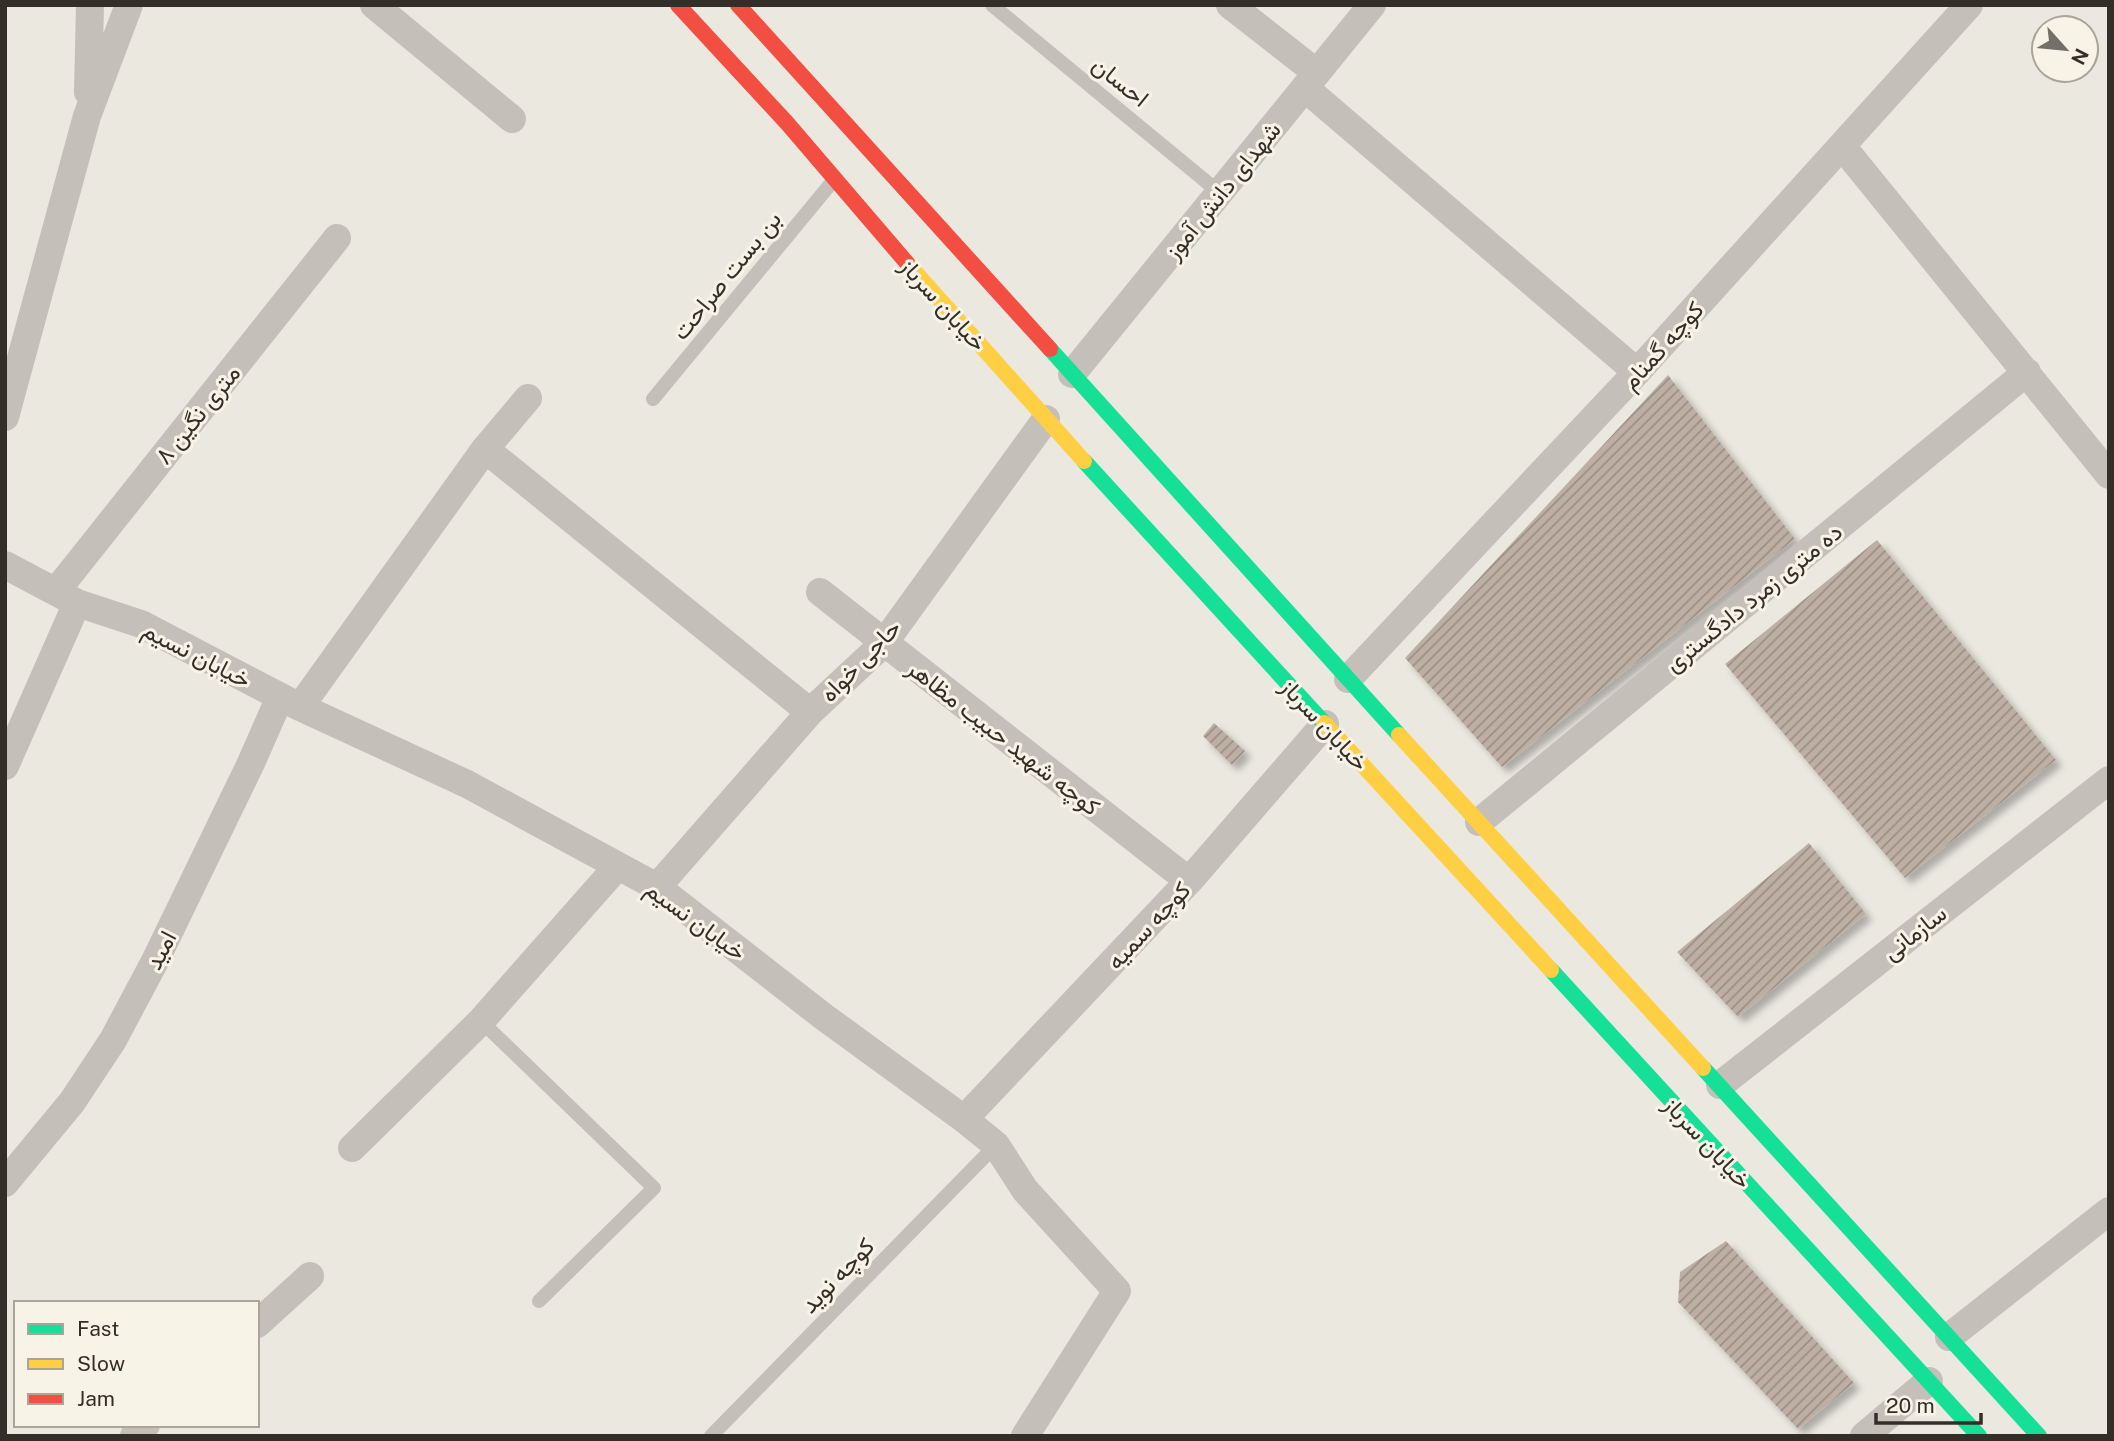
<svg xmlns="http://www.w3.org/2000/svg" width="2114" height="1441" viewBox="0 0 2114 1441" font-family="'Public Sans',Vazirmatn,sans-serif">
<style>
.building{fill:url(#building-hatch);filter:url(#shadow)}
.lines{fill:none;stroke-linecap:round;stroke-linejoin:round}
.lane{stroke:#c4bfb9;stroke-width:14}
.street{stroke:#c4bfb9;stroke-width:28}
.fast{stroke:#16e098;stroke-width:16}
.slow{stroke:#ffcf43;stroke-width:16}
.jam{stroke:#f24e42;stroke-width:16}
.labels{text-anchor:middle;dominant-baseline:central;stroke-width:6;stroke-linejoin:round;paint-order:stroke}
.street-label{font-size:24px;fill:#342e28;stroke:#f8f3e7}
</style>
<defs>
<pattern id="building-hatch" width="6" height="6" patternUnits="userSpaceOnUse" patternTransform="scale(1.75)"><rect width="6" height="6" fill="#bdafa3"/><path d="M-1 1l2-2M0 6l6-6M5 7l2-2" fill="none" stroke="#9a8f85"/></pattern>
<filter id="shadow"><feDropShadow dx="6" dy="6" stdDeviation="3.5" flood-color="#0004"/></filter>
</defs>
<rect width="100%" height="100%" fill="#ebe8e0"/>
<path class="building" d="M1668,375l127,164 -293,228 -97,-109z
M1877,540l179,220 -151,118 -180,-214z
M1214,723l31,28 -13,14 -29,-29z
M1809,843l57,71 -128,103 -61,-65z
M1726,1241l128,142 -56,46 -120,-127 2,-30z"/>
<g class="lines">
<path class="lane" d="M992,5l228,188
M653,399l180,-218
M481,1021l173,167 -115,113
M711,1436l285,-291"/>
<path class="street" d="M374,5l138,114
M1230,5l87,68
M1305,88l332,284
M88,92l2,-87
M1842,146l267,329
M1072,374l300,-369
M5,417l82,-301 42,-111
M485,449l325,263
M5,565l72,38 64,21 159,83 167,77 190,103 167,130 140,102 32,26 29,45 92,101 -92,145
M57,590l280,-352
M820,592l369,289
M1348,679l289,-307 332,-367
M300,707l185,-258 43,-51
M5,766l72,-163
M1479,822l548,-450
M657,887l153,-175 74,-69 162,-224
M1720,1085l389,-305
M964,1119l225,-238 136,-157
M352,1148l129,-127 136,-154
M5,1183l67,-81 41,-62 42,-79 96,-198 29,-66
M257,1324l53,-48
M1949,1337l160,-126
M134,1436l12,-11
M1864,1436l65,-55"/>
<path class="fast" d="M1050,349l349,386
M1084,461l240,262
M1551,970l428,466
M1703,1068l336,368"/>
<path class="slow" d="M907,263l177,198
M1324,723l227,247
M1399,735l304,333"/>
<path class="jam" d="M678,5l109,118 120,140
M738,5l312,344"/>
</g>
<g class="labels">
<g class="street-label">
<text transform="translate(1121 81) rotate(39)">احسان</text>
<text transform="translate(1222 190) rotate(-51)">شهدای دانش آموز</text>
<text transform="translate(726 275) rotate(-51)">بن بست صراحت</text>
<text transform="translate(944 304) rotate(48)">خیابان سرباز</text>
<text transform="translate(1662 345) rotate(-48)">کوچه گمنام</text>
<text transform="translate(197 414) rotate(-51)">۸ متری نگین</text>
<text transform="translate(1753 597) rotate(-39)">ده متری زمرد دادگستری</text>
<text transform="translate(197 654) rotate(27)">خیابان نسیم</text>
<text transform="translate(860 660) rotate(-46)">حاجی خواه</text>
<text transform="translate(1325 724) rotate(47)">خیابان سرباز</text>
<text transform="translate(1004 737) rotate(38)">کوچه شهید حبیب مظاهر</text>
<text transform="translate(696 920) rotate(36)">خیابان نسیم</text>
<text transform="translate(1148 925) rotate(-47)">کوچه سمیه</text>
<text transform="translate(1914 932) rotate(-38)">سازمانی</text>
<text transform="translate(160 950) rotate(-63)">امید</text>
<text transform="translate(1708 1142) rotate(47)">خیابان سرباز</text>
<text transform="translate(837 1275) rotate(-46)">کوچه نوید</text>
</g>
</g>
<rect width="2114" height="1441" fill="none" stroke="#342e28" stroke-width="14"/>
<rect x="14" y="1301" width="245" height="126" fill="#f8f3e7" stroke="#aaa49b" stroke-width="2"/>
<rect x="28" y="1324" width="35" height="10" fill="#16e098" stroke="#aaa49b" stroke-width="2"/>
<text x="77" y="1336" font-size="21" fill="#342e28">Fast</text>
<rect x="28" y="1359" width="35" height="10" fill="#ffcf43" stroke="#aaa49b" stroke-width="2"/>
<text x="77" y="1371" font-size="21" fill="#342e28">Slow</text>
<rect x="28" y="1394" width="35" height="10" fill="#f24e42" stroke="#aaa49b" stroke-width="2"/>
<text x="77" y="1406" font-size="21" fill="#342e28">Jam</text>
<g transform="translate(2065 49) rotate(117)"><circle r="33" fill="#f8f3e7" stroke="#aaa49b" stroke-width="2"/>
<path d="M0-5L12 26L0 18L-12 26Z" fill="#746f68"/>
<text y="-10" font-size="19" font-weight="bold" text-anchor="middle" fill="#342e28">N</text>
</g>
<path d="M1876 1413v10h105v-10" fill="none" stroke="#342e28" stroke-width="3.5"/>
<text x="1886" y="1413" font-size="21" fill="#342e28" stroke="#f8f3e7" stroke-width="5" paint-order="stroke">20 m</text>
</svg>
